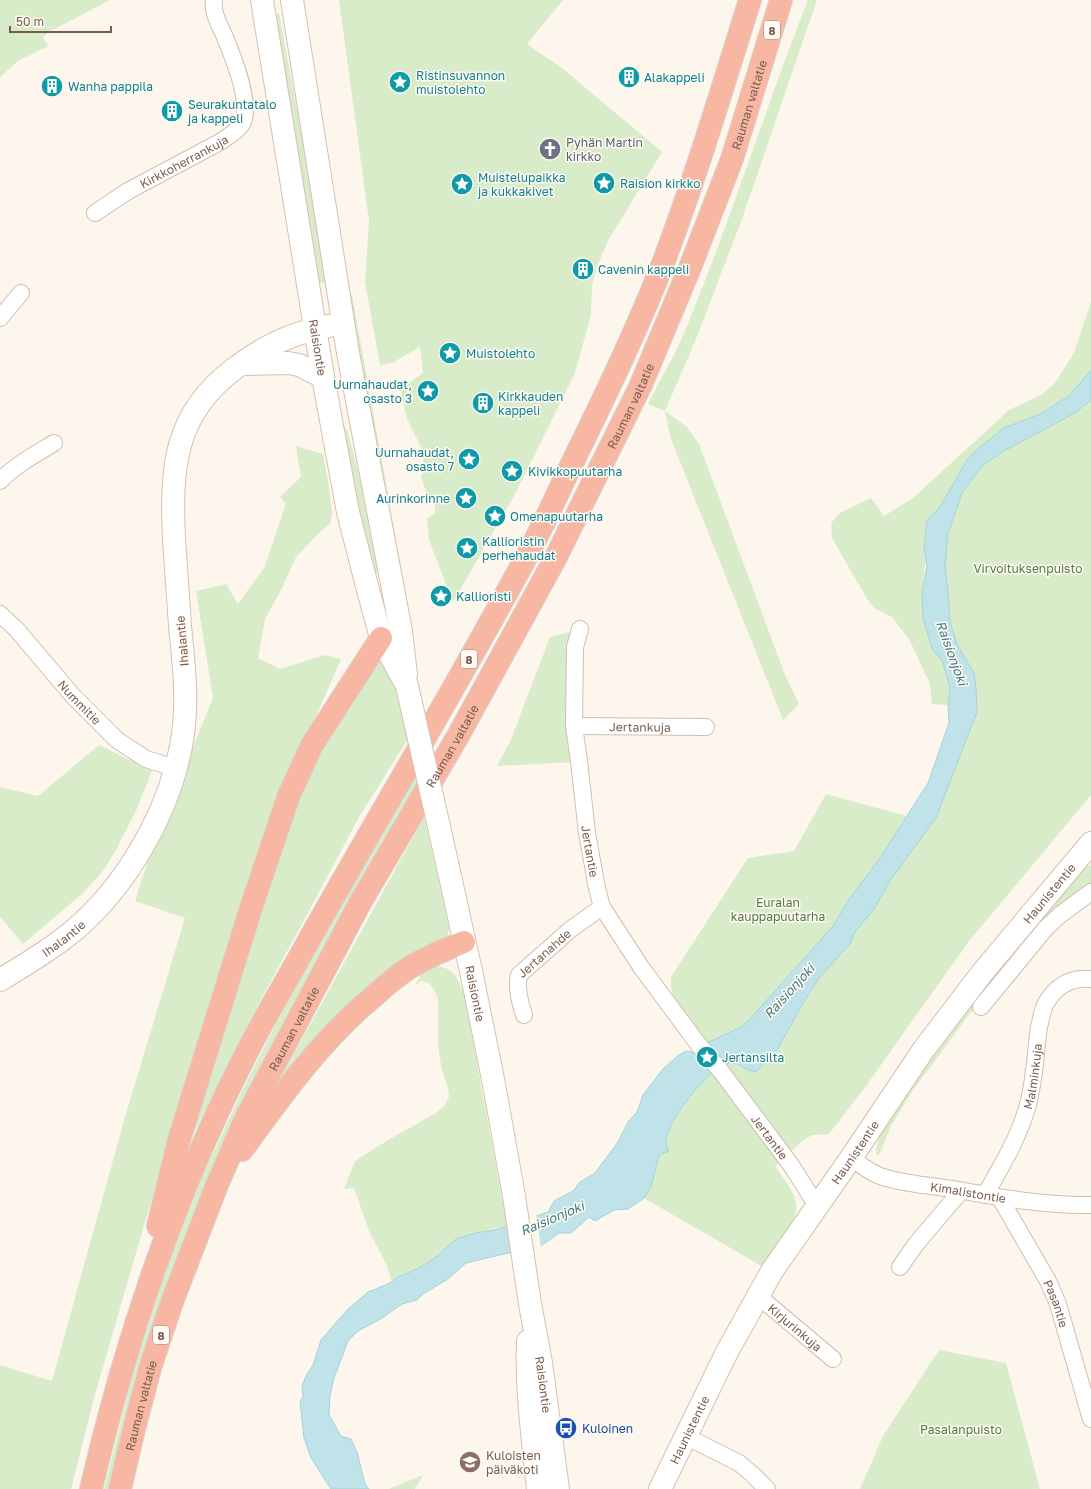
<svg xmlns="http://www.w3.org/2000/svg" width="1091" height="1489" viewBox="0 0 1091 1489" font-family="'Golos Text',sans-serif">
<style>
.green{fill:#d8ecc9}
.water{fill:#bfe3e8;stroke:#a5d3da}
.pier{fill:#fdf6ec}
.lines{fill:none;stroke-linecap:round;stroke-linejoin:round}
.street-casing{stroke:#d1beb0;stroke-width:18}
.secondary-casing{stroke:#d6c0b0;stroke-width:24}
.highway-casing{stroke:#dad1cd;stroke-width:24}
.street{stroke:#fff;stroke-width:16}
.secondary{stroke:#fff;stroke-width:22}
.highway{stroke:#f7b7a3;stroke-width:22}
.secondary-bridge-casing{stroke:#d6c0b0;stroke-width:24;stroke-linecap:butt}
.secondary-bridge{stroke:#fff;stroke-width:22}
.labels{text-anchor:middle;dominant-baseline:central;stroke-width:3;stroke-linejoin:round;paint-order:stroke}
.shield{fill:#fffaf3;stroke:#a28b7f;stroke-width:1}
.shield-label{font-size:11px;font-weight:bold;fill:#7a5c4d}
.culture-label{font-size:12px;fill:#0d838f;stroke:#fffaf3;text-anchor:start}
.street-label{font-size:12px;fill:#7a5c4d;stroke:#fffaf3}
.worship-label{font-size:12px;fill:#5b616d;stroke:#fffaf3;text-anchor:start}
.park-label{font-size:12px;fill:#537a41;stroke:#fffaf3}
.transit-label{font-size:12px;fill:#164399;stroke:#fffaf3;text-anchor:start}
.education-label{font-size:12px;fill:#785e54;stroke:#fffaf3;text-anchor:start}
.water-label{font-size:13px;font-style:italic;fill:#437c86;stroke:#fffaf3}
</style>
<rect width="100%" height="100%" fill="#fdf6ec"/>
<path class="green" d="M0,0h110l-61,32 -6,5 5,9 -30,15 -18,16z
M339,0h224l-36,44 35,24 100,84 -53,87 -12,27 -5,20 -1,29 -16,58 -61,123 -61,106 -24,-62 -2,-22 8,-4v-8l-7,-9 -7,-20 3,-12 -2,-16 -15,-30 -7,-30 23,-16 -3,-26 -28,16 -12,2 -15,-83 4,-61z
M808,0h9l-75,219 -46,120 -31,72 21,15 13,18 86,231 14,29 -16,16 -112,-281 -6,-28 -17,-7c12,-25 27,-48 37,-73 45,-109 80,-222 123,-331z
M279,13l50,269 -11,1 -44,-269z
M352,295l49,272h-2l-51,-271z
M1091,302v68l-22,26 -29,18 -36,14 -37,32 -27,47 -13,13 -3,27 2,11 -4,32 1,29 10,32 9,9 8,27 -2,18 -16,-1 -2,-20 -21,-45 -17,-22 -18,-9 -7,-9 -35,-61 -1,-15 9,-10 31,-15 13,18 29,-18 96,-88 32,-15 14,-12 19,-30z
M1091,399v396l-121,145 -104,146 -37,48 -17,1 -11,7 -26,24c10,15 26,31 20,50l-30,52 -121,-70 7,-11 8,-32 7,-12 3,-14 19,-33 18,-18 17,-13 13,-2 12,7 8,2 21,-22 28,-50 14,-22 31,-34 5,-12 20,-24 14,-26 85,-209 -17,-29 -7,-22 -2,-31 -10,-25 24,-73 20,-27 20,-14 73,-39z
M347,429l17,65 15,76 -3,3 -4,-3 -31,-140z
M296,446l27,8 6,32 3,27 -2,11 -8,6 -26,27 -15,33 -16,29 -7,39 22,11 45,-14 16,4 -40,92 -86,246 -70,225 -51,176 -23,91h-71v-124l52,16 73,-264 60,-199 -50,-17 18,-56 60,-147 -17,-107 30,-7 12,20 27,-38 21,-62 -6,-7 21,-20z
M574,631v131l-77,4 13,-24 40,-105z
M380,659l3,2 12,28 13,50 -49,78 -50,94 -48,88 -71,142 99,-320 30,-72z
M99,745l53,26 -16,40 -19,37 -14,23 -20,22 -60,51 -23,-27v-130l38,9z
M416,772l2,10 -126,227 -181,480h-7l30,-119 39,-121 32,-78 37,-80 45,-89z
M826,794l81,22 -25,39 -34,46 -15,25 -84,94 -8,7 -34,16 -33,-44 -3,-11v-11l77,-119 46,-7z
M424,817l26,111 -3,8 -169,147z
M1089,866h2v22l-84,79 -39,49 -55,74 -22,36 -12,29h-3v-5l5,-24 81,-115 122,-144z
M433,966c22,0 26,14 32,32l42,227 -51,14 -21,19 -18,11 -19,8 -6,4 -6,-17 -17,-33 -15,-43 -10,1 11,-28 35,-22 46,-26 9,-8 4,-8 -1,-9 -7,-22 -3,-24v-43l-4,-9 -5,-7 -8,-2 -7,6 10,-17z
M939,1350l67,13 34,126h-180l23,-53z
M423,1475l-8,14h-26z"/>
<path class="water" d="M1091,370v30l-16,13 -73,39 -20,14 -20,27 -14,41 -3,32 3,25 2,31 7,22 17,29 2,15 1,24 -41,106 -47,64 -14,26 -20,24 -5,12 -31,34 -14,22 -28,50 -21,22 -8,-2 -12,-7c-4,0 -9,0 -12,2 -18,6 -59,59 -58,78 0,2 2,6 3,8l-10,4 -8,32 -7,11 -16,11 -14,1 -19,11 -6,-4 -18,16h-12l-17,12 -76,18 -18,16 -25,15 -6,6 -15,4 -23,16 -21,11 -10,10 -14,37 -4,17 -1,20 12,21 10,3 6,13 8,32 4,5h-38l-20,-31 -7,-20 -4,-36 3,-6 -1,-10 4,-10 7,-11 8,-25 27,-31 20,-17 20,-8 10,-7 19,-8 18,-11 21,-19 20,-6 18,-3 54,-18 6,-11 19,-10 7,-9 15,-9 23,-31 10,-20 9,-10 6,-17 20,-26 16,-14 7,-4 7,1 14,-9 34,-16 8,-7 84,-94 15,-25 34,-46 46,-72 21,-60 -1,-18 2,-18 -8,-27 -9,-9 -10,-32 -1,-29 5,-23 -3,-20 3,-27 13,-13 27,-47 8,-9 29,-23 36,-14 29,-18z"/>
<path class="pier" d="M536,1214l5,34 -29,6 -5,-31z"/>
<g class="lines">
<g class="street-casing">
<g id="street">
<path id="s1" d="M95,213l33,-22 92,-49c7,-5 17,-10 22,-18 11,-19 -10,-70 -18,-89 -5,-11 -12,-23 -10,-35"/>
<path d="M0,318l21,-25"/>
<path d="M0,481c15,-16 36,-27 54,-38"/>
<path id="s2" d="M0,614l17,16 56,66 44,44 29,19 29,9"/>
<path id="s3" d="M580,629l-5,18 -1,79 5,35 8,72 10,55 5,19 39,60 57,77 22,26 71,95 26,41"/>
<path id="s4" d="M574,726l132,1"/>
<path d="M981,1007l65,-79 14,-13 31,-23"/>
<path id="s5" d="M524,1015c-4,-13 -8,-27 -5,-40l52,-46 31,-22"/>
<path id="s6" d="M851,1158c9,6 18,14 29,18 22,8 48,9 72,13 46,8 92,17 139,16"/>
<path id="s7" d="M985,1195c16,-28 33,-56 42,-87 8,-26 8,-54 12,-81 2,-7 3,-17 7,-24 10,-17 25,-26 45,-24"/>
<path id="s8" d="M1000,1198l48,83 10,23 33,115"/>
<path d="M900,1267l16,-23 45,-53"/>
<path id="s9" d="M757,1295l76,64"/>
<path d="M687,1437l52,26 13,11 15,15"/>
</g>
</g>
<g class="secondary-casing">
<g id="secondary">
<path id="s10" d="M262,0l61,377 25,135 19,74 14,52 26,48"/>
<path d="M292,0l56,353 53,278 5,44"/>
<path d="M241,364l47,-1 11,2 24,12"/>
<path id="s11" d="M442,840l29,131 22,108 21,117 16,108 11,59 17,126"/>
<path id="s12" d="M0,980c20,-12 40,-24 59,-38 61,-44 108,-123 122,-196 8,-40 3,-80 -1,-120 -2,-29 -4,-58 -6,-87 -3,-70 -1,-124 60,-170 23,-18 52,-33 81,-40 9,-3 19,-4 28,-5"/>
<path d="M528,1341c-2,49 5,99 10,148"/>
<path id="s13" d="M660,1489l67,-137 45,-81 79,-113 73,-109 58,-76 109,-130"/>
</g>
</g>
<g class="highway-casing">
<g id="highway">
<path d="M242,1150c40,-55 79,-110 132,-154 11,-10 23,-20 35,-28 18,-11 37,-19 55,-26"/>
<path d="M158,1226l21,-86 72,-232 38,-113 23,-50 69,-107"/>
<path d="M91,1489c34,-147 82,-290 150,-425 19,-39 42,-77 63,-115 75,-134 155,-266 227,-401 18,-34 33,-69 50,-103 30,-61 60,-124 84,-187 32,-85 58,-172 85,-258"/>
<path id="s14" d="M120,1489l14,-60 17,-64 21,-63 45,-117 29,-67 114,-215 98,-167 97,-177 85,-172 51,-122 41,-106 49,-159"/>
</g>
</g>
<use href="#street" class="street"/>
<use href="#secondary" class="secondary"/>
<use href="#highway" class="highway"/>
<g class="secondary-bridge-casing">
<path id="secondary-bridge" d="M407,686l35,154"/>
</g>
<use href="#secondary-bridge" class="secondary-bridge"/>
</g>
<defs>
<g id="building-disc" transform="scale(1.15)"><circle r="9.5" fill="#0f9aa8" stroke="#fffaf3"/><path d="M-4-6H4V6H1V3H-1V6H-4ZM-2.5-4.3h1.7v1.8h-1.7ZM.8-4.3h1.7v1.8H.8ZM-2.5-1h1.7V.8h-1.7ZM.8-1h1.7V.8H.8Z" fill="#fff"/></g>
<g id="sight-disc" transform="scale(1.15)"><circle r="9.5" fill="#0f9aa8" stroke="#fffaf3"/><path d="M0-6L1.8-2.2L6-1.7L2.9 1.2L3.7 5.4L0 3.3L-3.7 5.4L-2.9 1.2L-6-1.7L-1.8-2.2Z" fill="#fff"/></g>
<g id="church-disc" transform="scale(1.15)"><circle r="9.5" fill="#6b7280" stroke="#fffaf3"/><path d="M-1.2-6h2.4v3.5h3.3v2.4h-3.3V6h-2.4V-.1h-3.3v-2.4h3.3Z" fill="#fff"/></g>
<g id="bus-disc" transform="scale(1.15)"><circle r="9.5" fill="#1a4fb4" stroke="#fffaf3"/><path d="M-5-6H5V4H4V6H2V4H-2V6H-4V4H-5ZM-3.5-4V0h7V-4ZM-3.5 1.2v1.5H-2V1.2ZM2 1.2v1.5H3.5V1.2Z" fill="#fff"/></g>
<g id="school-disc" transform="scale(1.15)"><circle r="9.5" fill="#8d6e63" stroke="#fffaf3"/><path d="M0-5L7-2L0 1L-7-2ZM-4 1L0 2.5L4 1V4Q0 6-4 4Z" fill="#fff"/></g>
</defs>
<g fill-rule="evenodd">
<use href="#building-disc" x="629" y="77"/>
<use href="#sight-disc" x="400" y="82"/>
<use href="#building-disc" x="52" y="86"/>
<use href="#building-disc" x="172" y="111"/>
<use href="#church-disc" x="550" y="149"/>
<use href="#sight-disc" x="604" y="183"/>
<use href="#sight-disc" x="462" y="184"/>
<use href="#building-disc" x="583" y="269"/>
<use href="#sight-disc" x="450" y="353"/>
<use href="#sight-disc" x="428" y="391"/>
<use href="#building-disc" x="483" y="403"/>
<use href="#sight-disc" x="469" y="459"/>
<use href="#sight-disc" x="512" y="471"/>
<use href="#sight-disc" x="466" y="498"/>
<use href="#sight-disc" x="495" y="516"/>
<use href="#sight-disc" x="467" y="548"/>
<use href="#sight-disc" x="441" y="596"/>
<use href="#sight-disc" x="707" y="1057"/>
<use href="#bus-disc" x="566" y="1428"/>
<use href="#school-disc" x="470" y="1462"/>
</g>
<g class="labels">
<g class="shield">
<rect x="764" y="21" width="16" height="18" rx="3"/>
<rect x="461" y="650" width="16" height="18" rx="3"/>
<rect x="153" y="1326" width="16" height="18" rx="3"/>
</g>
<g class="shield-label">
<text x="772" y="30">8</text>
<text x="469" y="659">8</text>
<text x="161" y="1335">8</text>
</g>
<g class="culture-label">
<text x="416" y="75">Ristinsuvannon<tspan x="416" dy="14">muistolehto</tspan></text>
<text x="644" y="77">Alakappeli</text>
<text x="68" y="86">Wanha pappila</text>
<text x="188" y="104">Seurakuntatalo<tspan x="188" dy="14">ja kappeli</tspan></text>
<text x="478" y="177">Muistelupaikka<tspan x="478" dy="14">ja kukkakivet</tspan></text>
<text x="620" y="183">Raision kirkko</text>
<text x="598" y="269">Cavenin kappeli</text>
<text x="466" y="353">Muistolehto</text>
<text x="412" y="384" text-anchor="end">Uurnahaudat,<tspan x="412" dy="14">osasto 3</tspan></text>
<text x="498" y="396">Kirkkauden<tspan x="498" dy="14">kappeli</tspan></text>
<text x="454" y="452" text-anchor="end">Uurnahaudat,<tspan x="454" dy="14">osasto 7</tspan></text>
<text x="528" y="471">Kivikkopuutarha</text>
<text x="450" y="498" text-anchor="end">Aurinkorinne</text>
<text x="510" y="516">Omenapuutarha</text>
<text x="482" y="541">Kallioristin<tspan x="482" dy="14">perhehaudat</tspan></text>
<text x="456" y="596">Kallioristi</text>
<text x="722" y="1057">Jertansilta</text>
</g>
<g class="street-label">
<text stroke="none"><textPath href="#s14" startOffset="1526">Rauman valtatie</textPath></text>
<text stroke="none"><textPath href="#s1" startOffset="103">Kirkkoherrankuja</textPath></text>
<text stroke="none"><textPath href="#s10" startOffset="352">Raisiontie</textPath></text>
<text stroke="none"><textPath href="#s14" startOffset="1202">Rauman valtatie</textPath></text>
<text transform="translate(182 641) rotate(-95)">Ihalantie</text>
<text stroke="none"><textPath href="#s2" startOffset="119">Nummitie</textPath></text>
<text stroke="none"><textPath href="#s4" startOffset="66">Jertankuja</textPath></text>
<text stroke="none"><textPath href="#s14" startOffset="818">Rauman valtatie</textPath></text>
<text stroke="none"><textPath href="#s3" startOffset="224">Jertantie</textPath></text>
<text stroke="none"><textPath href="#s13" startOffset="714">Haunistentie</textPath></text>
<text stroke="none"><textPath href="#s12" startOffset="76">Ihalantie</textPath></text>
<text stroke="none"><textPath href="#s5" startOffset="74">Jertanahde</textPath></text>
<text stroke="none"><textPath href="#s11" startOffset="157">Raisiontie</textPath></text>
<text stroke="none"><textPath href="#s14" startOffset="494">Rauman valtatie</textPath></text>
<text stroke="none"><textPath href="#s7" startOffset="129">Malminkuja</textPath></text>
<text stroke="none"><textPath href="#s3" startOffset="566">Jertantie</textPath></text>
<text stroke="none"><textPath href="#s13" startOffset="390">Haunistentie</textPath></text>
<text stroke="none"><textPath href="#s6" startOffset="124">Kimalistontie</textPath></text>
<text stroke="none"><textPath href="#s8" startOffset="120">Pasantie</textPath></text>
<text stroke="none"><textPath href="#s9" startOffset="50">Kirjurinkuja</textPath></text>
<text stroke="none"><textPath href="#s11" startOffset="554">Raisiontie</textPath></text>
<text stroke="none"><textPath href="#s14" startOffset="86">Rauman valtatie</textPath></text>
<text stroke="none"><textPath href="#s13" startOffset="66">Haunistentie</textPath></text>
</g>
<g class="worship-label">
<text x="566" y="142">Pyhän Martin<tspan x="566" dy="14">kirkko</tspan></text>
</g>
<g class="park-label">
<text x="1028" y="568">Virvoituksenpuisto</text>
<text x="778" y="902">Euralan<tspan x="778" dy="14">kauppapuutarha</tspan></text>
<text x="961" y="1429">Pasalanpuisto</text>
</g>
<g class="transit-label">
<text x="582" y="1428">Kuloinen</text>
</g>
<g class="education-label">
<text x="486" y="1455">Kuloisten<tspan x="486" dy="14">päiväkoti</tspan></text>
</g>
<g class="water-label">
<text transform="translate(952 653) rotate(70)">Raisionjoki</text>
<text transform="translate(789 991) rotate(-48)">Raisionjoki</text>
<text transform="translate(552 1218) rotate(-23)">Raisionjoki</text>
</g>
</g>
<path d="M10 26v6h101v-6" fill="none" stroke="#7a5c4d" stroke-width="2"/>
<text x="16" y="26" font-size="12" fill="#7a5c4d" stroke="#fffaf3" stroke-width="3" paint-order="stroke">50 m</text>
</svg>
